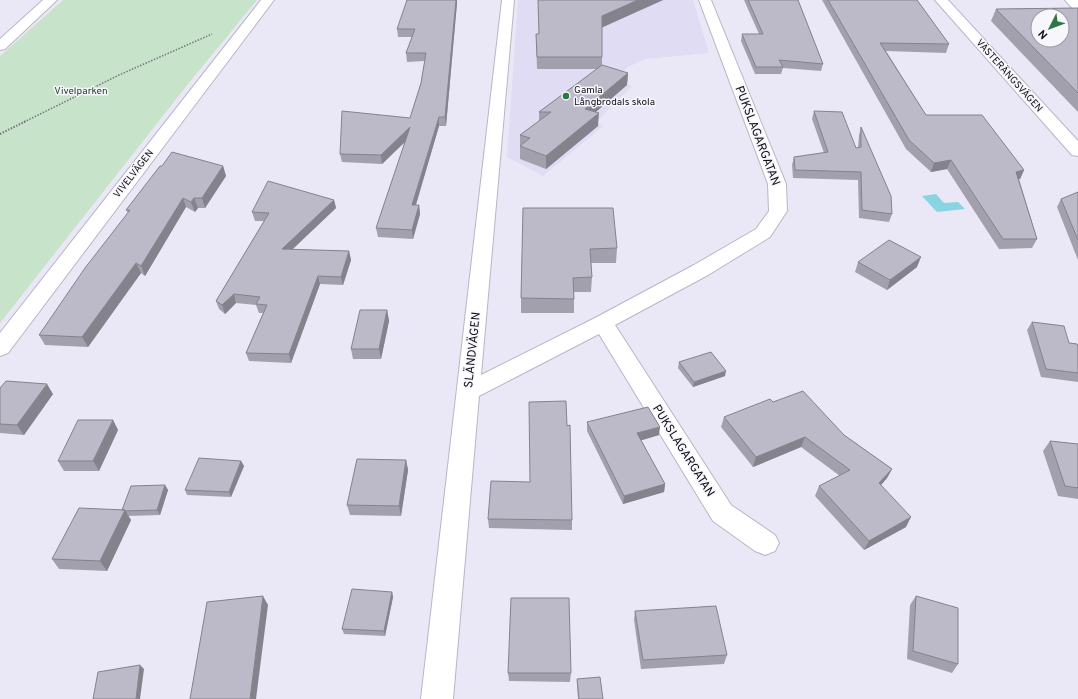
<svg xmlns="http://www.w3.org/2000/svg" width="1078" height="699" viewBox="0 0 1078 699" font-family="Overpass,sans-serif">
<style>
.built{fill:#dfdcf3}
.green{fill:#c7e4ca}
.water{fill:#89d4e1}
.lines{fill:none;stroke-linecap:round;stroke-linejoin:round}
.minor-casing{stroke:#b7b6c4;stroke-width:2}
.path-far1{stroke:#75737d;stroke-width:1.5;stroke-dasharray:1.5 1.5;stroke-linecap:butt}
.path{stroke:#75737d;stroke-width:2;stroke-dasharray:1.5 1.5;stroke-linecap:butt}
.minor{fill:#fff;fill-rule:evenodd}
.wall{fill:#a2a0ad}
.shaded-wall{fill:#84828d}
.building{fill:#bcbac9;stroke:#84828d;fill-rule:evenodd}
.poi-dot{fill:#2d7745;stroke:#f7f6fd;stroke-width:1.5}
.labels{text-anchor:middle;dominant-baseline:central;stroke-width:3;stroke-linejoin:round;paint-order:stroke}
.far-street-label{font-size:10px;fill:#111015;stroke:#f7f6fd}
.far-poi-label{font-size:10px;fill:#111015;stroke:#f7f6fd;text-anchor:start}
.far-park-label{font-size:10px;fill:#144721;stroke:#f7f6fd}
.street-label{font-size:12px;fill:#111015;stroke:#f7f6fd}
</style>
<rect width="100%" height="100%" fill="#eae8f7"/>
<path class="built" d="M518,0h175l16,53 -64,6 -17,8 -10,8 -2,6 16,5 -36,36 7,4 -60,50 -36,-19z"/>
<path class="green" d="M63,0h194l-69,84 -188,239v-267z"/>
<path class="water" d="M936,194l8,9 14,-1 7,7 -28,3 -15,-16z"/>
<g class="lines">
<g class="minor-casing">
<path id="minor" d="M43,0h14l-52,49 -5,1v-11z
M261,0h13l-266,353 -8,3v-23z
M502,0h12l-33,375 114,-57 99,-53 62,-36 13,-18 -1,-27 -69,-184h12l75,184 1,27 -17,26 -62,38 -93,50 116,180 44,30 4,8 -4,8 -10,4 -10,-4 -42,-30 -114,-187 -120,62 -26,303h-32z
M935,0h13l130,141v15l-6,-1z
M1065,0h13v10l-5,-1z"/>
</g>
<path class="path-far1" d="M24,122l95,-47 93,-41"/>
<path class="path" d="M0,134l26,-13"/>
<use href="#minor" class="minor"/>
</g>
<path class="wall" d="M538,0h125l-61,27v39l26,7 -1,12 -31,27 2,14 -52,43 -26,-10v-24l19,-14v-9l58,-43h-60l-1,-35h3z
M744,0h54l25,64 -2,7 -38,-3 -2,6h-26l-14,-33 1,-7h17z
M822,0h95l32,44 -3,9 -60,-2 40,64 98,55 -4,9h-1l18,60 -5,9 -33,1 -52,-80 -16,3 -25,-23z
M457,3l-11,123h-7l-23,79h3l1,9 -7,25 -35,-2 -2,-9 29,-86 -23,22 -40,-2 -2,-8 70,-36 11,-35 4,-22 -18,1 -1,-9 6,-16h-14l-1,-8z
M1078,8v104l-87,-91 5,-12z
M814,111l42,37h2l1,-13 2,-8 31,87 -3,8 -30,-4 -1,-38 -65,-2 -1,-13 2,-8 30,-4 -12,-34z
M162,166h61l3,10 -21,32h-7l-3,4 -9,-5 -41,69 -4,-3 -53,74 -43,-2 -6,-10 89,-122 -2,-3z
M1078,192v68l-21,-53 4,-8z
M334,200l2,8 -44,42 57,1 2,9 -8,25 -23,-1 -29,79 -42,-2 -3,-8 17,-40h-4l-3,-8 -20,-2 -11,11 -6,-5 -3,-8 48,-80h-9l-3,-9z
M523,208l94,40 -1,15h-25l1,14 -1,15h-17v21h-53v-15z
M858,262l59,5 -30,23 -32,-18z
M387,310l2,11 -8,38h-28l-2,-10z
M1032,322l46,26v34l-37,-5 -14,-47z
M679,362l46,14 -32,11 -15,-19z
M0,388l53,6 -29,41 -24,-2z
M773,402l71,33 48,34 -5,9 -6,7 25,42 -42,23 -49,-54 4,-10 21,-10 -39,-29 -48,20 -32,-40 3,-10z
M113,420l5,10 -19,41h-35l-6,-10z
M587,422l72,13 -18,5 24,44 -1,8 -41,12 -36,-73z
M1050,441l28,3v55l-20,-3 -15,-45z
M406,460l2,10 -7,46 -51,-1 -3,-10z
M241,461l3,5 -13,31 -44,-2 -2,-5z
M165,485l3,5 -8,25 -32,1 3,4 -24,51 -48,-2 -7,-10 70,-49z
M488,519l84,1v10l-83,-2z
M392,592l1,5 -8,39 -41,-2 -2,-5z
M916,596l42,68 -6,9 -45,-14 3,-54z
M635,611l92,44 -3,9 -83,5 -7,-49z
M508,673h63l-1,9 -61,-1z
M577,679l26,20h-25l-1,-16z"/>
<path class="shaded-wall" d="M456,0h1v3l-11,123 -1,-9z
M638,0h25l-62,28 1,-12z
M628,73l-1,12 -42,36v-12z
M599,113l-1,13 -52,43v-13z
M439,117v9l-26,88 -1,-9z
M410,127l1,9 -29,28 -1,-9z
M951,160l-4,9 -16,3 3,-9z
M223,166l3,10 -21,32 -3,-10z
M1024,170l-4,9 -8,2 4,-9z
M183,198l3,9 -41,69 -4,-10z
M194,198l4,10 -3,4 -4,-10z
M334,200l2,8 -52,49 -2,-8z
M419,205l1,9 -7,25 -1,-9z
M349,251l2,9 -8,25 -2,-8z
M921,257l-4,10 -30,23 3,-10z
M136,263l5,10 -53,74 -6,-10z
M318,276l2,8 -29,79 -2,-9z
M234,294l2,9 -11,11 -3,-9z
M387,310l2,11 -8,38 -2,-10z
M726,371l-1,5 -32,11 1,-5z
M47,384l6,10 -29,41 -7,-10z
M113,420l5,10 -19,41 -6,-10z
M660,427l-1,8 -23,7 1,-9z
M805,437l-4,10 -48,20 3,-10z
M406,460l2,10 -7,46 -2,-10z
M241,461l3,5 -13,31 -2,-5z
M892,469l-5,9 -13,15 5,-10z
M665,484l-1,8 -41,12 1,-8z
M165,485l3,5 -8,25 -3,-5z
M125,510l6,10 -24,51 -7,-10z
M911,517l-5,10 -42,23 5,-9z
M392,592l1,5 -8,39 -1,-5z
M263,596l5,9 -12,94h-6z
M140,665l4,4 -4,30h-4z"/>
<path class="building" d="M407,0h49l-11,117h-6l-27,88h7l-7,25 -36,-2 34,-101 -29,28 -41,-1 2,-43 68,7 11,-35 5,-30h-20l9,-24h-18z
M538,0h100l-36,16v41h-65l-1,-23h3z
M748,0h50l25,64 -44,-4 4,7h-27l-14,-33h21z
M828,0h89l32,44 -69,-1 46,72h56l42,55 -8,2 21,67h-34l-52,-79 -17,3 -25,-23z
M1078,8v85l-82,-84zM1038,16h24v24h-24z
M602,65l26,8 -43,36 14,4 -53,43 -26,-10 10,-8 -10,-3 31,-23h-12z
M814,111l28,1 14,36 5,-1v-20l30,69 1,18 -30,-4 -1,-38 -66,-2 -1,-13 34,-5z
M172,152l51,14 -21,32h-8l-3,4 -8,-4 -42,68 -5,-3 -54,74 -43,-2 46,-67 45,-58h-4l34,-44h2z
M268,181l66,19 -52,49 67,2 -8,26 -23,-1 -29,78 -43,-1 21,-48 -11,-1 4,-7 -26,-3 -12,11 -6,-4 53,-88 -17,-1z
M1078,192v48l-17,-41z
M523,208h90l4,40 -27,1 2,28 -19,1 1,21 -53,-1z
M889,240l32,17 -31,23 -32,-18z
M360,310h27l-8,39h-28z
M1032,322l32,4 5,17 8,1 1,4v25l-32,-4z
M711,352l15,19 -32,11 -15,-20z
M6,381l41,3 -30,41 -17,-1v-36z
M803,391l41,44 48,34 -13,14 32,34 -42,24 -50,-55 31,-16 -45,-33 -49,20 -32,-40 46,-18 3,3z
M566,401l1,25 3,-1 2,95 -84,-1 3,-38 39,1 -1,-80z
M648,407l12,20 -23,6 28,51 -41,12 -37,-74z
M78,420h35l-20,41h-35z
M1050,441l28,3v44l-13,-2z
M199,458l42,3 -12,31 -44,-2z
M357,459l49,1 -7,46 -52,-1z
M165,485l-8,25 -32,1v-1h-3l9,-24z
M79,508l46,2 -25,51 -48,-2z
M352,589l40,3 -8,39 -42,-2z
M263,596l-13,103h-60l17,-97z
M916,596l42,12v56l-45,-13z
M511,598h58l2,75h-63z
M716,606l11,49 -84,5 -8,-49z
M140,665l-4,34h-43l5,-27z
M600,677l3,22h-24l-2,-20z"/>
<circle class="poi-dot" cx="566" cy="96" r="4"/>
<g class="labels">
<g class="far-street-label">
<text transform="translate(1009 76) rotate(48)">VÄSTERÄNGSVÄGEN</text>
<text transform="translate(134 174) rotate(-52)">VIVELVÄGEN</text>
</g>
<g class="far-poi-label">
<text x="574" y="90">Gamla<tspan x="574" dy="12">Långbrodals skola</tspan></text>
</g>
<g class="far-park-label">
<text x="81" y="91">Vivelparken</text>
</g>
<g class="street-label">
<text transform="translate(757 136) rotate(69)">PUKSLAGARGATAN</text>
<text transform="translate(473 350) rotate(-84)">SLÄNDVÄGEN</text>
<text transform="translate(683 451) rotate(58)">PUKSLAGARGATAN</text>
</g>
</g>
<g transform="translate(1050 28) rotate(228)"><circle r="19" fill="#f7f6fd" stroke="#9b9aa0"/>
<path d="M0-3L7 15L0 10L-7 15Z" fill="#2d7745"/>
<text y="-6" font-size="11" font-weight="bold" text-anchor="middle" fill="#111015">N</text>
</g>
</svg>
